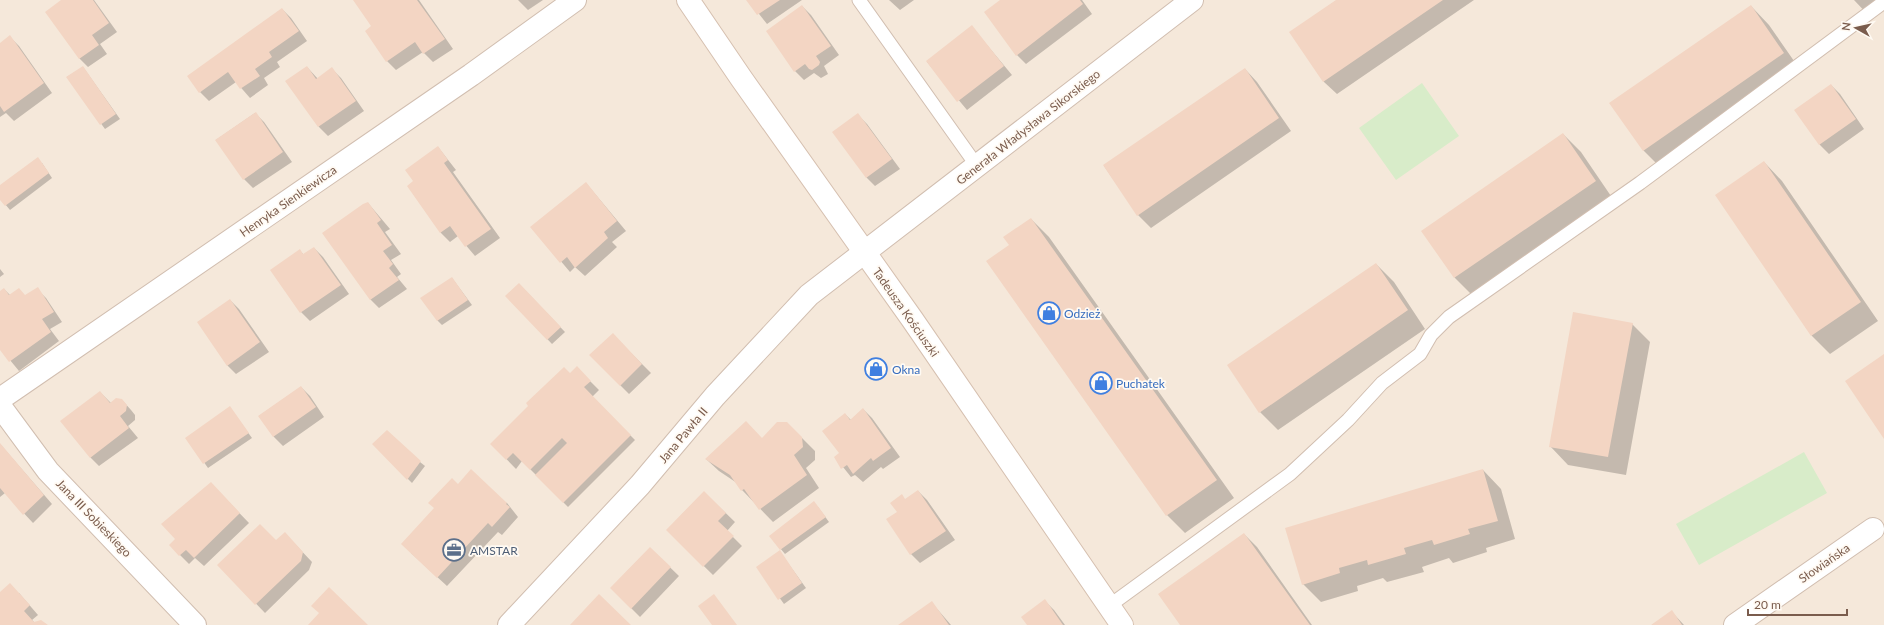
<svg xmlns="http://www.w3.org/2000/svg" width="1884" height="625" viewBox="0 0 1884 625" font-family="Lato,sans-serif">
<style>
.residential{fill:#f5e8da}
.green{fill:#d8ecc9}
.shadow{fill:#0003}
.building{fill:#f3d5c3}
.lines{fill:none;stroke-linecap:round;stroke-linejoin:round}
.service-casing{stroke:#d1beb0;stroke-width:15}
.minor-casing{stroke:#d1beb0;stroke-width:24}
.secondary-casing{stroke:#d6c0b0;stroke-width:24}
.service{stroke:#fff;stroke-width:13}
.minor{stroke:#fff;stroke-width:22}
.secondary{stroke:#fff;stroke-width:22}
.labels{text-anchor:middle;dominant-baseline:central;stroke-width:3.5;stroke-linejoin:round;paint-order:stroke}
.street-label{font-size:12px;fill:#7a5c4d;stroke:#fffaf3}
.shop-label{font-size:12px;fill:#366cbe;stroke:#fffaf3;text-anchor:start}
.service-label{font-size:12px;fill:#4e5e75;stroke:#fffaf3;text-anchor:start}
</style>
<rect width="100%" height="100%" fill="#fdf6ec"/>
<path class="residential" d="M0,0h1884v625h-1884z"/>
<path class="green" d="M1422,83l37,53 -63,44 -37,-52z
M1804,452l23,41 -128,72 -23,-41z"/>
<path class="shadow" d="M63,0h31l23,32 -17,12 7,10 -19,13 -9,-9z
M354,0h65l34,49 -20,13 -10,-10 -27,18 -9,-9 -14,-35z
M518,0h25l-15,10z
M748,0h54l-35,24z
M889,0h25l-14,10z
M1002,0h80l10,14 -66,50 -9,-9z
M1337,0h137l-137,94 -13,-12 -33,-50z
M1854,0h30l-13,18z
M802,6l9,9 28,40 -15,11 4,8 -7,4 -7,-5 -10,7 -9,-9z
M1751,6l18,19 32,46 -140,97 -18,-18z
M282,9l9,9 16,23 -30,21 3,5 -16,11 4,7 -18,13 -14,-16 -27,19 -9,-9z
M972,27l40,48 -45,35 -40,-48z
M10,37l9,9 33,47 -38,28 -8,-8 -6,4v-73z
M83,67l37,52 -15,10 -38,-52z
M307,67l11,12 14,-10 9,9 23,33 -36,25 -9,-9 -32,-46z
M1245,69l12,13 34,49 -140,97 -13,-13 -34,-49z
M1831,85l9,9 24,35 -35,25 -9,-9 -24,-35z
M255,113l9,9 28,40 -39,26 -9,-9 -28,-39z
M858,115l9,9 33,45 -25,17 -9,-9z
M1563,134l18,18 32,47 -140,97 -18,-18 -32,-47z
M438,147l18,23 -3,2 47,66 -25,18 -17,-20 -8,6 -9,-9 -33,-47 6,-4z
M1764,162l18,19 96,140 -48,33 -18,-18 -95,-141z
M42,163l10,15 -42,32 -10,-12v-12z
M586,183l40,48 -14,11 5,5 -32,29 -10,-9 -5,5 -38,-45z
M368,203l22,26 -5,3 16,22 -10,6 10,14 -4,3 10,12 -28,19 -9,-9z
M1031,219l18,18 185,261 -49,35 -18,-18 -157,-270z
M314,248l9,9 26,37 -39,27 -9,-9 -1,-61 4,4z
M1376,264l18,18 31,47 -147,101 -18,-18z
M0,269l4,5 -4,3z
M452,278l20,27 -30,20 -5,-5z
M519,284l46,48 -13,12 -46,-48z
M4,289l6,6 16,1 11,-7 9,9 16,24 -12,7 9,12 -40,30 -19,-23v-56z
M230,300l9,9 30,43 -33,22 -9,-9z
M1632,324l18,18 -24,133 -58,-10 -18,-19z
M613,335l38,38 -22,21 -39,-39z
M570,374l16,3 13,13 -7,7 43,43 -67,67 -46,-46 -6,8 -24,-25z
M301,387l9,9 14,21 -41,29 -9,-9 -15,-21z
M100,392l11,11 11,-3 9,10 4,5v5l-7,6 10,12 -39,28 -9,-9z
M230,408l22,30 -44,30 -21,-30z
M863,409l9,9 28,39 -17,12 -2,-2 -18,15 -8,-7 -4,2 -16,-20 6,-4 4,-39 6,6z
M802,438l13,13v9l-9,8 13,20 -46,34 -31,-32 -5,-7 -18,-12 -13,-12 57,-20z
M0,444l52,60 -19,19 -28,-30 -5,4z
M373,444l47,18 5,4 -13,17z
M1483,470l18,19 14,50 -29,9 1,4 -34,11 -4,-5 -27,9 2,5 -37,10 -4,-4 -26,8 1,5 -37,11 -18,-18z
M458,485l49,18 11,14 -16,18 -4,-3 -51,54 -36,-33 24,-45z
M918,491l9,9 28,40 -35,23 -9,-9 -23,-35 10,-7 7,-12z
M704,492l31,30 -8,9 15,15 -29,29 -46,-45z
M220,493l29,30 -45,43 -9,-8 -6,6 -19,-19z
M818,507l11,15 -44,32 -15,-18z
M1244,534l13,13 55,78h-131z
M276,542l18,1 18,19 -3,8 -44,43 -46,-48z
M650,548l29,28 -39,41 -29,-29z
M780,552l26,36 -22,16 -26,-36z
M0,593h19l19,22 -6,5 3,3 11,2h-46z
M1045,601l9,9 11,15h-36z
M932,603l19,22h-51z
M1672,612l12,13h-32z"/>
<path class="building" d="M61,0h32l16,23 -17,12 7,10 -20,14 -34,-47z
M353,0h64l28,39 -22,15 -8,-12 -29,20 -21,-31 6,-5z
M746,0h34l-23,15z
M1000,0h80l3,4 -67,52 -32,-44z
M1336,0h107l-120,82 -34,-50z
M802,5l29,41 -15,10 4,6 -1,3 -7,5 -3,-1 -4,-5 -11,8 -28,-41z
M1751,5l33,48 -141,98 -34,-48z
M282,8l17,23 -30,21 3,5 -17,12 5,7 -20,13 -12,-17 -29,21 -12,-17z
M972,25l32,41 -47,36 -31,-41z
M10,35l34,48 -40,29 -4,-6v-63z
M83,66l33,48 -16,11 -34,-48z
M307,66l9,13 16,-12 24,34 -38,26 -33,-46z
M1245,68l34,50 -142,98 -34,-51z
M1831,84l25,35 -37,26 -25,-35z
M256,112l27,40 -40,28 -28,-40z
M858,113l34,46 -26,19 -34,-46z
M1563,133l33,48 -142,97 -33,-47z
M438,146l10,14 -4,3 47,66 -26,18 -15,-21 -10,7 -33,-47 6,-5 -8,-11z
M38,157l11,16 -44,33 -5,-6v-15z
M1764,161l97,141 -50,34 -96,-141z
M586,182l31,39 -13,11 4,6 -33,30 -8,-11 -7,6 -30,-36z
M368,202l13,18 -4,3 15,22 -9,6 10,13 -4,4 10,12 -29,20 -48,-67 41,-29z
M1031,218l186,262 -51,36 -180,-255 23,-16 -6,-8z
M314,247l27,38 -41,28 -30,-43 30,-21 3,5z
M1376,263l32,47 -149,103 -32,-48z
M452,277l16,23 -31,21 -17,-23z
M519,283l42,44 -14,13 -42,-44z
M38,287l16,25 -12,7 9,13 -42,30 -9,-12v-59l4,-3 5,7 10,-7 6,7z
M230,299l30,43 -33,24 -30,-44z
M1573,312l60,11 -25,134 -59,-10z
M613,333l29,31 -22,22 -31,-31z
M1884,354v85l-39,-58z
M577,366l14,15 -7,6 47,48 -68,68 -28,-28 32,-32 -5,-5 -32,32 -17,-17 -7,7 -16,-16 38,-38 -2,-3 38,-36 6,6z
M301,386l15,21 -43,30 -15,-21z
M100,391l10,12 6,-5 6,1 5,6 -1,6 -6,5 9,12 -39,30 -30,-37z
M230,406l19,27 -46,31 -18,-26z
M863,408l28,40 -18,13 -2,-3 -18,16 -6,-9 -6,4 -7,-12 5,-4 -17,-22 23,-18 5,7z
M746,421l16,17 15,-16h10l15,15 1,10 -9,8 13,20 -48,35 -15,-21 -3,2 -11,-16 -25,-16z
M387,430l34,31 -14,19 -35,-36z
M0,443l44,52 -21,20 -23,-27z
M471,469l36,34 -1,1 4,3 -18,20 -4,-4 -51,55 -36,-34 33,-36 -6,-5 24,-25 6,6z
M1483,469l15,52 -30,8 2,5 -36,11 -2,-5 -28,8 2,6 -38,11 -1,-5 -28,8 1,5 -38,12 -17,-57z
M211,482l29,31 -46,45 -8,-8 -7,6 -10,-11 6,-6 -14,-15z
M918,490l28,41 -36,24 -24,-36 11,-7 -7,-9 12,-9 3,5z
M704,491l22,22 -8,8 16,15 -31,31 -37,-37z
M814,501l12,16 -46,33 -11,-14z
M260,524l16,16 9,-8 18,20 -2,9 -46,44 -38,-40z
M1244,533l66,92h-130l-22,-31z
M650,547l21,20 -40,42 -21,-21z
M780,550l22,33 -24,17 -22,-33z
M10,583l20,22 -6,6 10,11 7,-2 7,5h-48v-33z
M329,587l39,38h-60l11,-12 -8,-7z
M599,594l32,31h-61z
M714,594l23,31h-25l-14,-19z
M1045,599l18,26h-36l-6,-8z
M932,601l17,24h-51z
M1672,610l10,15h-31z"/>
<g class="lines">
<g class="service-casing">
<path id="service" d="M859,0l118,166
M1109,606l181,-132 58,-54 34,-37 38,-29 11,-19 18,-18 191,-134 244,-181"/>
</g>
<g class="minor-casing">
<path id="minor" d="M0,399l471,-324 104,-75
M0,406l48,65 147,154
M509,625l131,-140 75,-89 94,-101 383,-295
M1735,625l138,-96"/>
</g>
<g class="secondary-casing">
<path id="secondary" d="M688,0l53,78 171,241 210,306"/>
</g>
<use href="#service" class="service"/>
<use href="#minor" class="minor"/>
<use href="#secondary" class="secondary"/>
</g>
<defs>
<g id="shop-ring" transform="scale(1.15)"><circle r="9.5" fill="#fffaf3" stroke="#3f7fe0" stroke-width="1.5"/><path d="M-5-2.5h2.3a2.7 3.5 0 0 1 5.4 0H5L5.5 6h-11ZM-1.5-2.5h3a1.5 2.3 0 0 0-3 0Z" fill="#3f7fe0"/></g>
<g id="office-ring" transform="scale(1.15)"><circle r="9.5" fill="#fffaf3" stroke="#5c6f8a" stroke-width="1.5"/><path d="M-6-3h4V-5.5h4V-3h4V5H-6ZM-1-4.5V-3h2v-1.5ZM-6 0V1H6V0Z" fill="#5c6f8a"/></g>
</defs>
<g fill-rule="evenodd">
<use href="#shop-ring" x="1049" y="313"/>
<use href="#shop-ring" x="876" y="369"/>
<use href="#shop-ring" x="1101" y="383"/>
<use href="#office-ring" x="454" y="550"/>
</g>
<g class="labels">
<g class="street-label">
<text transform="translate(1028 127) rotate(-38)">Generała Władysława Sikorskiego</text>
<text transform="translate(288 201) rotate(-35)">Henryka Sienkiewicza</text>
<text transform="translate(906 312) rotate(55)">Tadeusza Kościuszki</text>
<text transform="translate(683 435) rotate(-50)">Jana Pawła II</text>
<text transform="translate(94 518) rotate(46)">Jana III Sobieskiego</text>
<text transform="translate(1824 563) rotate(-35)">Słowiańska</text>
</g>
<g class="shop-label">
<text x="1064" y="313">Odzież</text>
<text x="892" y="369">Okna</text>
<text x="1116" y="383">Puchatek</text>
</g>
<g class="service-label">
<text x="470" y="550">AMSTAR</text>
</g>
</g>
<g transform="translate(1856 28) rotate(278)" stroke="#fffaf3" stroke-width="3" paint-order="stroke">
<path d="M0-3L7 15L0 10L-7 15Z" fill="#7a5c4d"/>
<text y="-6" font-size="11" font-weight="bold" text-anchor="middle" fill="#7a5c4d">N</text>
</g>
<path d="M1748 609v6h99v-6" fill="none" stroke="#7a5c4d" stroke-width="2"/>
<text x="1754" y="609" font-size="12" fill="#7a5c4d" stroke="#fffaf3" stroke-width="3" paint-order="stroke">20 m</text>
</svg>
